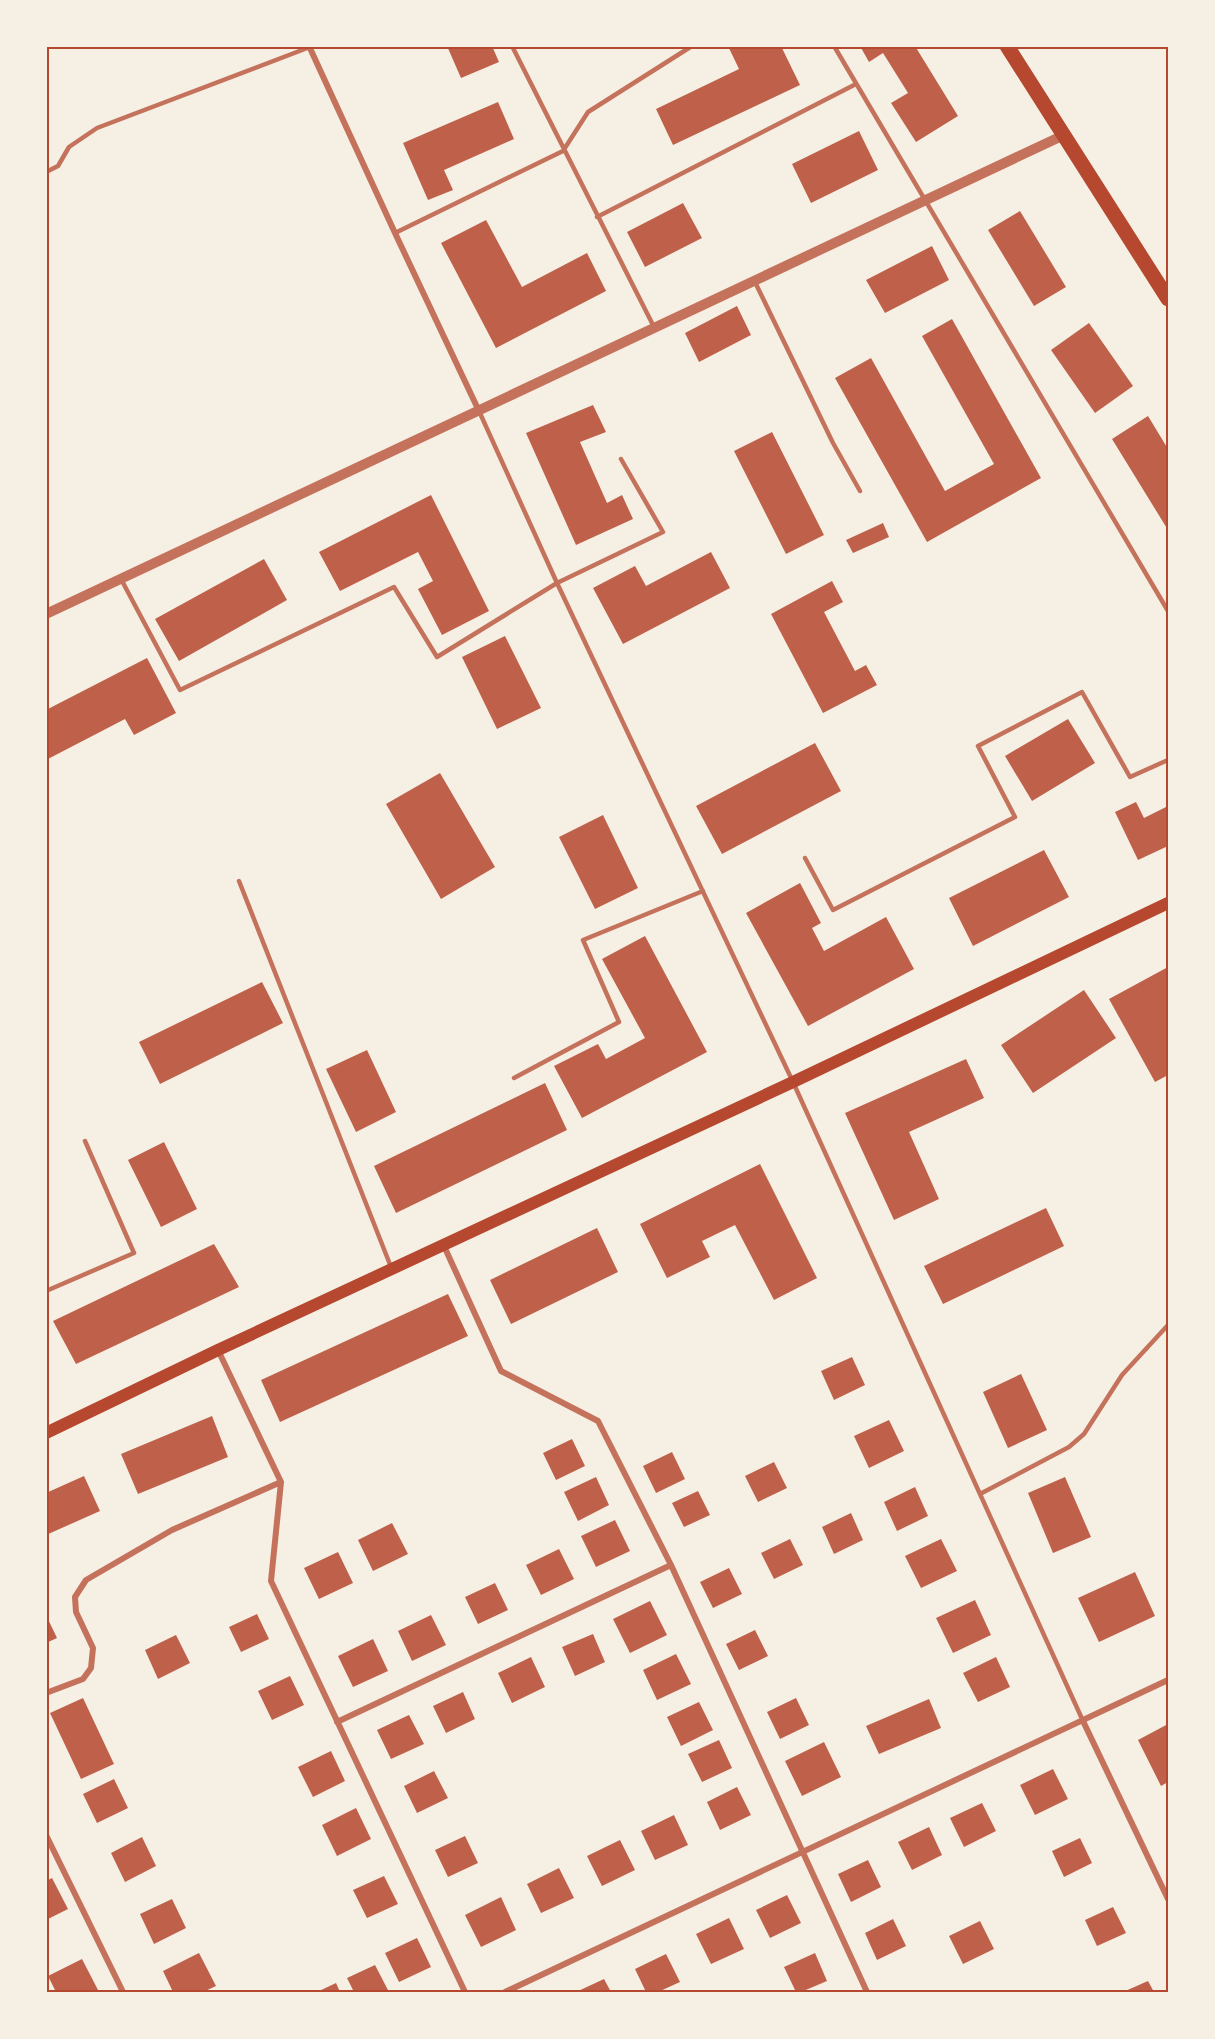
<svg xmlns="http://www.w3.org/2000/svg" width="1215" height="2039" viewBox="0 0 1215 2039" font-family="Spectral,serif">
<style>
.building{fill:#bf614a}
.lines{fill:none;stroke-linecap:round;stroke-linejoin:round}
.service{stroke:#c5725c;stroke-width:4.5}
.minor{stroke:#c5725c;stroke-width:6}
.tertiary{stroke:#c5725c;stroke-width:10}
.secondary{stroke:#b5482f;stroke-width:12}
.primary{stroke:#b5482f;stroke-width:15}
.neatline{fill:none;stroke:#b5482f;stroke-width:2}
</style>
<rect width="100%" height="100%" fill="#f6efe4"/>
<path class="building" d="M447,46h45l7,16 -38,16z
M728,46h53l19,39 -127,60 -17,-36 83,-40z
M860,46h55l43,70 -42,26 -25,-39 17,-10 -25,-40 -14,9z
M498,102l16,37 -70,31 9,20 -25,10 -25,-57z
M859,131l19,39 -67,33 -19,-39z
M683,203l19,35 -57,29 -18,-35z
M1020,211l46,76 -32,19 -46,-76z
M486,220l36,67 65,-34 19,38 -110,57 -55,-105z
M932,246l17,34 -64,33 -19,-33z
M737,306l14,29 -52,27 -14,-29z
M952,319l89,159 -114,64 -92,-164 36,-20 74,133 49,-27 -72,-128z
M1089,323l44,63 -38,27 -44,-63z
M593,405l13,27 -26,10 27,61 15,-8 11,24 -57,26 -50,-112z
M1148,416l20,33v81l-56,-91z
M772,432l52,103 -38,19 -52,-103z
M431,495l58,116 -47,24 -24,-46 15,-8 -15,-29 -78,39 -21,-39z
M883,523l6,14 -36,16 -7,-13z
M711,552l19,36 -107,56 -30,-56 42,-22 11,20z
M264,559l23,41 -108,61 -24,-42z
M832,581l11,21 -19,10 31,59 11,-6 11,20 -54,28 -52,-99z
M505,636l36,72 -44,21 -35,-72z
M147,658l29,55 -42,22 -9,-16 -79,41v-50z
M1068,719l27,44 -63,38 -27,-45z
M815,743l26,48 -119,63 -26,-48z
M440,773l55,94 -54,32 -55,-95z
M1136,802l8,16 24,-12v40l-30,14 -23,-48z
M603,815l35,73 -43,21 -36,-72z
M1044,850l25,47 -96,49 -24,-48z
M800,883l21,40 -9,5 12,23 62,-34 28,52 -106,57 -62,-113z
M645,936l62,116 -125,66 -28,-52 44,-22 8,15 39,-21 -43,-79z
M1168,967v108l-13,7 -46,-83z
M262,982l21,41 -123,61 -21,-42z
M1084,990l32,48 -83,55 -32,-48z
M367,1050l29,62 -40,20 -30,-63z
M966,1059l18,39 -75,34 30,67 -45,21 -49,-107z
M545,1083l22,47 -171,83 -22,-47z
M164,1142l33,67 -36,18 -33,-67z
M760,1164l57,114 -43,22 -39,-75 -33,16 8,16 -43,21 -27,-54z
M1046,1208l18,38 -121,58 -19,-38z
M597,1228l21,44 -107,52 -21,-44z
M214,1244l25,43 -163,77 -23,-43z
M448,1294l20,42 -188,86 -19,-42z
M852,1357l13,28 -31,15 -13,-29z
M1021,1374l26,56 -39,18 -25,-56z
M212,1416l16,41 -90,37 -17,-40z
M889,1420l15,31 -35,17 -15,-32z
M572,1439l13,27 -29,14 -13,-27z
M672,1452l13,27 -29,14 -13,-27z
M774,1462l13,26 -29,14 -13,-26z
M84,1476l16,35 -54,24v-42z
M596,1477l13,28 -31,16 -14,-29z
M1065,1477l26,60 -38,16 -25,-60z
M915,1487l13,29 -31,15 -13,-29z
M698,1491l12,24 -26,12 -12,-24z
M851,1513l12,27 -29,14 -12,-27z
M615,1520l15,31 -34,16 -15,-31z
M392,1523l16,31 -35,17 -15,-31z
M790,1539l13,26 -29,14 -13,-26z
M941,1539l16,32 -36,17 -16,-32z
M559,1549l15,30 -33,16 -15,-30z
M338,1552l15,31 -34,16 -15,-31z
M729,1568l13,26 -29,14 -13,-26z
M1135,1572l20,44 -56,26 -21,-44z
M495,1583l13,27 -30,14 -13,-27z
M975,1600l16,35 -38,18 -17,-35z
M650,1601l17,34 -37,18 -17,-34z
M257,1614l12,25 -28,13 -12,-25z
M46,1615l11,23 -11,5z
M431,1615l15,30 -34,16 -14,-30z
M755,1630l13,26 -29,14 -13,-26z
M593,1634l12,28 -30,14 -13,-29z
M176,1635l14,28 -32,16 -13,-29z
M373,1639l15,32 -35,16 -15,-31z
M676,1654l15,30 -34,16 -14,-30z
M531,1657l14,30 -33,16 -14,-30z
M996,1657l14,30 -32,15 -15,-29z
M290,1676l14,29 -32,15 -14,-29z
M463,1692l12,27 -29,14 -13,-27z
M83,1698l31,66 -33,15 -31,-66z
M796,1698l13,27 -29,14 -13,-27z
M929,1699l12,29 -62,26 -13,-28z
M699,1702l14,28 -32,16 -14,-29z
M409,1715l15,29 -33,15 -14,-29z
M1168,1724v58l-7,4 -23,-46z
M719,1740l13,28 -30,14 -14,-28z
M824,1742l17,35 -39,19 -17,-35z
M331,1751l14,30 -32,16 -15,-30z
M1053,1769l15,30 -33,16 -15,-30z
M434,1771l14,27 -31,15 -13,-27z
M114,1779l14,29 -31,15 -14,-29z
M737,1787l14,28 -31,15 -13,-28z
M982,1803l14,28 -32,16 -14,-29z
M356,1808l15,31 -34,17 -15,-31z
M674,1815l14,30 -33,15 -14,-29z
M929,1827l13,28 -30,15 -14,-28z
M465,1836l13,27 -30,14 -13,-27z
M142,1837l14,29 -31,16 -14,-29z
M1080,1838l12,25 -28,14 -12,-26z
M620,1840l15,30 -33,16 -15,-30z
M868,1860l13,27 -30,15 -13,-28z
M559,1868l15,30 -33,15 -14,-29z
M384,1876l14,28 -31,14 -14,-28z
M52,1878l16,31 -22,11v-39z
M787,1895l14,28 -31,15 -14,-28z
M501,1897l15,33 -35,17 -16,-32z
M172,1899l14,29 -32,16 -14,-30z
M1113,1907l13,26 -29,13 -12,-26z
M729,1918l15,31 -33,15 -15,-30z
M893,1919l13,27 -29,14 -12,-27z
M980,1921l14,28 -31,15 -14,-28z
M417,1938l14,29 -32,15 -14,-29z
M199,1953l17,33 -13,6h-30l-10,-21z
M815,1953l12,28 -26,11h-5l-12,-25z
M666,1954l14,28 -22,10h-12l-11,-23z
M82,1959l16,31 -5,2h-37l-8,-16z
M375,1965l14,27h-35l-7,-14z
M604,1979l7,13h-35z
M1148,1981l6,11h-31z
M336,1983l4,9h-23z"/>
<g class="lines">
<path class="service" d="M512,46l142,281
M834,46l334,565
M46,172l12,-6 11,-19 28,-19 213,-81
M597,217l259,-133
M395,233l168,-82 25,-39 104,-66
M754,280l79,163 27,48
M479,411l78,172 236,499 290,639
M121,579l59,111 214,-103 43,70 120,-74 106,-51 -42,-73
M805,858l28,52 182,-93 -37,-71 104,-54 48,85 38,-17
M239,881l152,386
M514,1078l105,-56 -36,-82 120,-49
M46,1291l88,-38 -49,-112
M980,1494l89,-47 15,-13 38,-59 46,-50"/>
<path class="minor" d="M309,46l86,187 83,176
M444,1246l57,125 97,50 73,144 196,427
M218,1350l63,132 -10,99 194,411
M46,1693l37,-14 8,-11 2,-20 -17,-36 -1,-15 11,-17 86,-50 109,-48
M1083,1721l85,178
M337,1722l334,-157
M46,1835l77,157
M505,1992l663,-312"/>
<path class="tertiary" d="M46,614l1018,-479"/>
<path class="secondary" d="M46,1433l172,-83 575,-268 375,-179"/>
<path class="primary" d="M1007,46l161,253"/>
</g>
<rect width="1215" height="2039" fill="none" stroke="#f6efe4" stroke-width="96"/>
<rect x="48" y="48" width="1119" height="1943" class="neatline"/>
</svg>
